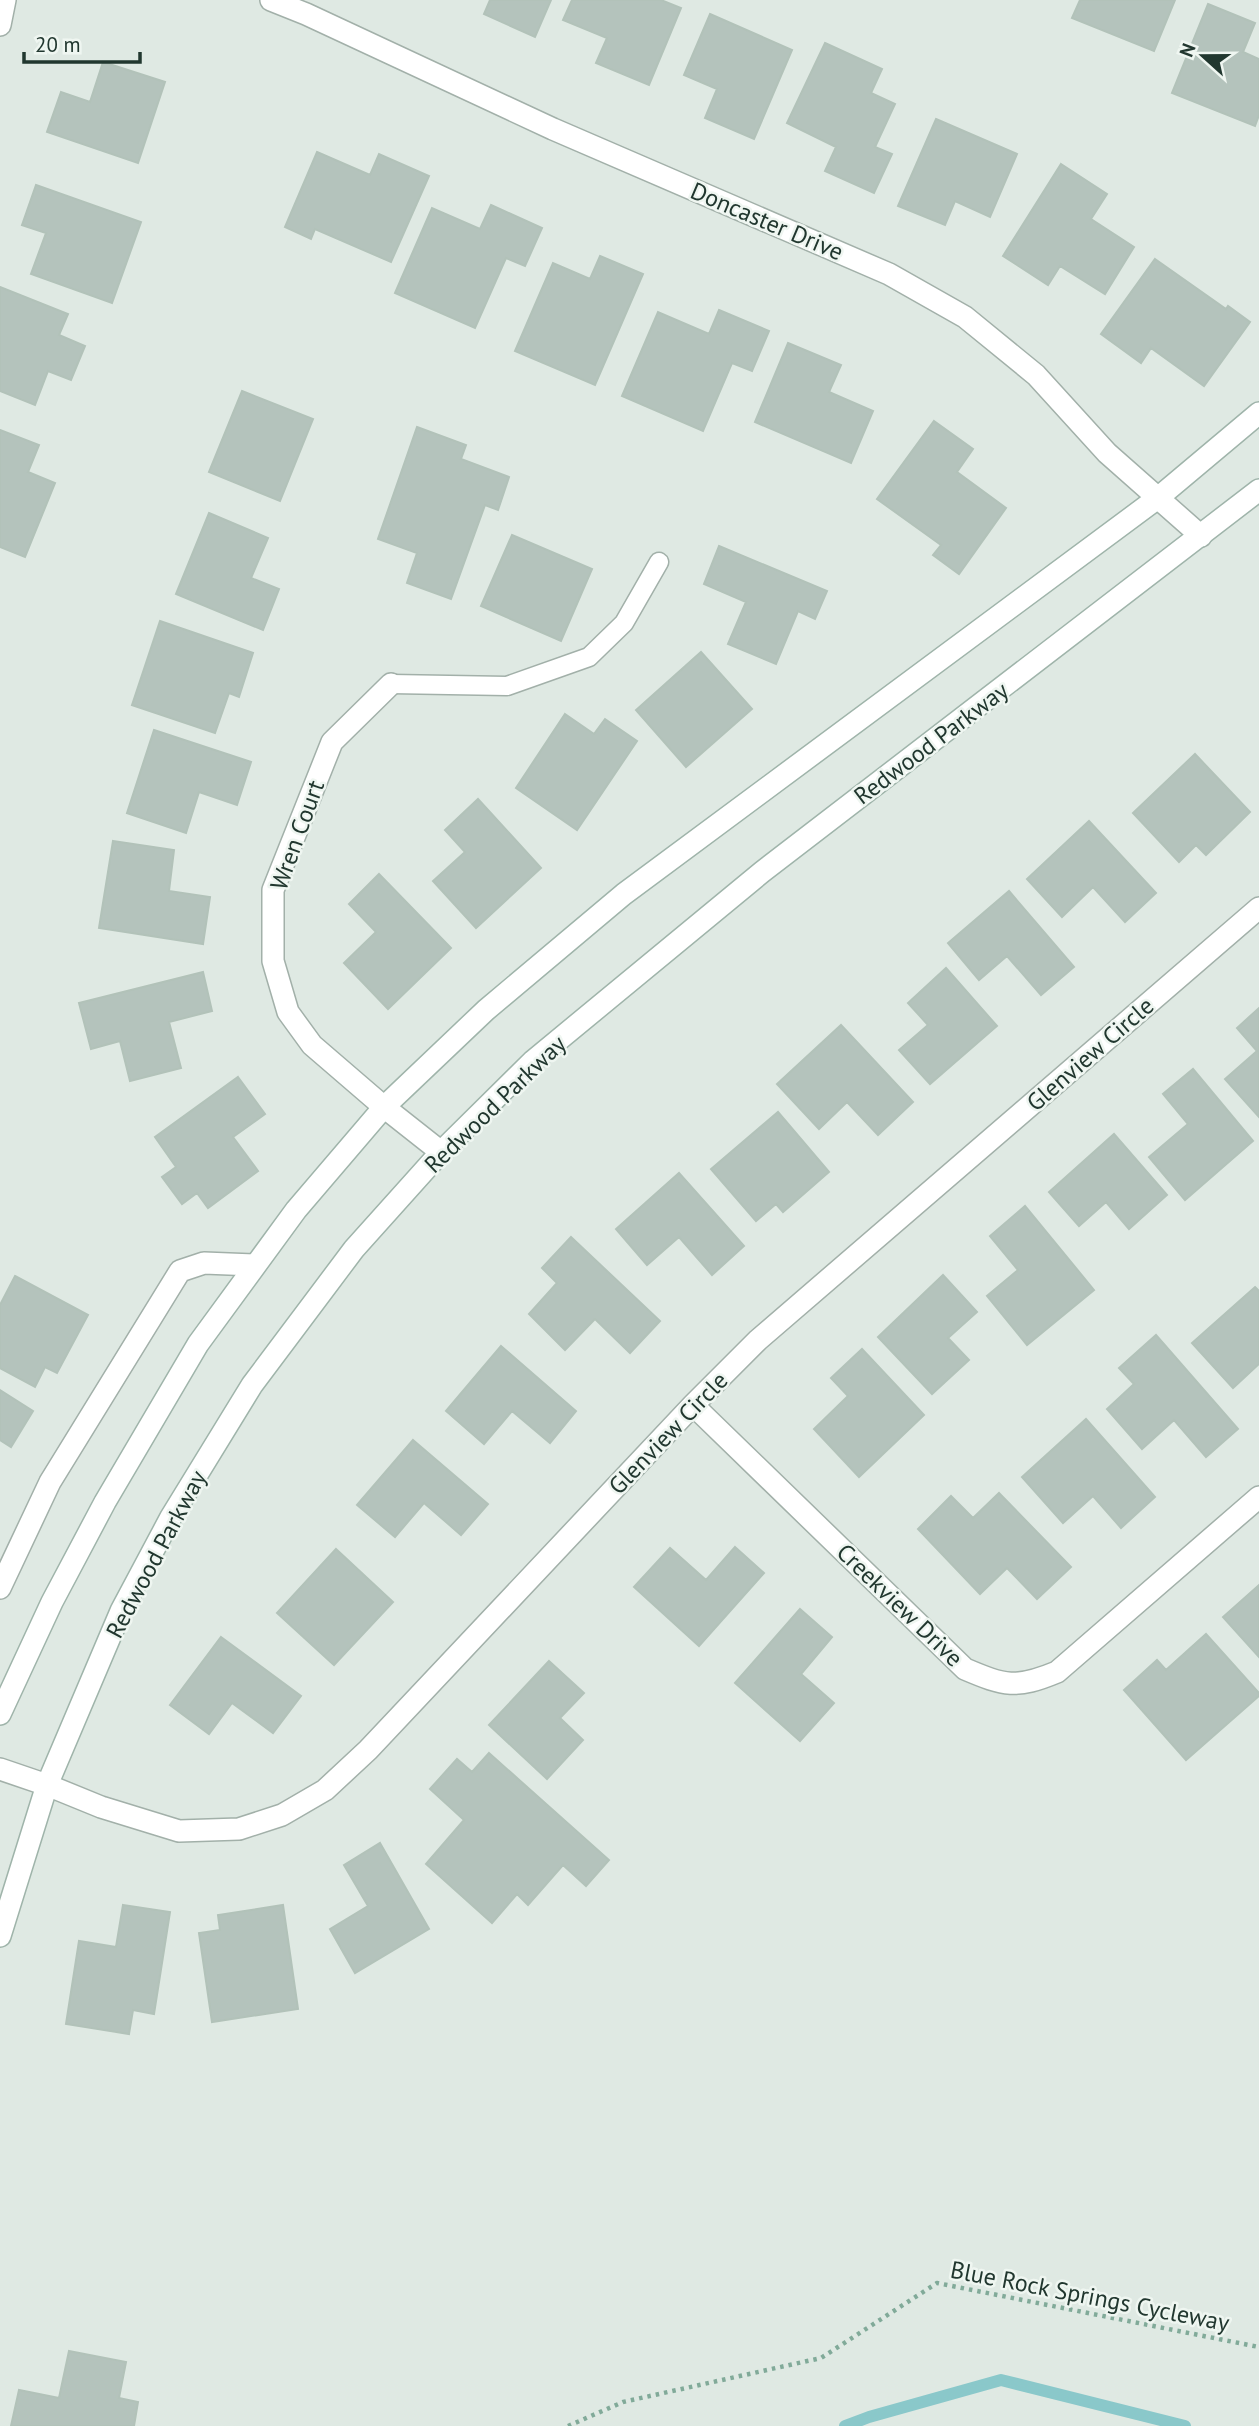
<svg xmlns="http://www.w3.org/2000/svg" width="1259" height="2426" viewBox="0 0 1259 2426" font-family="'PT Sans',sans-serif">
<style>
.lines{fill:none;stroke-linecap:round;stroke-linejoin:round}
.stream{stroke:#8ac8ca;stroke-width:12}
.building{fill:#b4c3bc;stroke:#b2c2b9;stroke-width:2}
.lane-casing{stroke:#a2b0a9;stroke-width:21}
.street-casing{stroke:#a2b0a9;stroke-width:24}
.secondary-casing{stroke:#9fb4aa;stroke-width:24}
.path{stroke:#81aa99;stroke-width:4.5;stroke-dasharray:3.5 5;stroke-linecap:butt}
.lane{stroke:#fff;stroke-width:18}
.street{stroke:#fff;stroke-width:21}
.secondary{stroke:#fff;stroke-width:21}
.labels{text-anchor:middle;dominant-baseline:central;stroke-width:5;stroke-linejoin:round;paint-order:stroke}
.street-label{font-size:24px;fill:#21372f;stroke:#eff6f1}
</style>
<rect width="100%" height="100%" fill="#dfe9e3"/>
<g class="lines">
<path class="stream" d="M845,2426l24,-9 132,-37 184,46"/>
</g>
<path class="building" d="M490,0h61l-16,37 -51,-23z
M572,0h89l20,8 -32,77 -53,-22 11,-25 -44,-18z
M1080,0h95l-21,51 -82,-33z
M1208,4l47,19 -12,29 16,7v56l-4,11 -83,-33z
M710,14l82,36 -38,89 -49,-21 12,-29 -33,-14z
M825,43l57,26 -11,24 24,11 -20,43 17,7 -18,39 -49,-22 11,-24 -49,-24z
M103,62l62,20 -27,81 -91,-31 14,-40 29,10z
M936,119l81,35 -27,63 -35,-16 -10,24 -47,-19z
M317,152l53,23 9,-21 50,22 -38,86 -76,-33 -4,10 -26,-12z
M1061,164l46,30 -16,25 43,28 -29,47 -45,-28 -12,19 -45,-29z
M36,185l105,37 -29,81 -81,-29 15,-41 -24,-8z
M491,205l51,23 -17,38 -19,-8 -31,70 -80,-35 37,-85 48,21z
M600,256l43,18 -48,111 -80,-34 38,-88 37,16z
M1155,259l71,50 2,-3 22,16 -46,64 -53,-38 -10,15 -40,-29z
M0,287l68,27 -9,21 26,11 -14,34 -23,-9 -13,34 -35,-14z
M719,310l50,21 -17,40 -20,-8 -29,68 -81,-35 36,-84 51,22z
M788,343l53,22 -12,27 44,19 -22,52 -96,-41z
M242,391l71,28 -33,82 -71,-29z
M934,421l39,28 -16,23 49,36 -47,66 -26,-19 8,-10 -64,-46z
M417,427l49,18 -5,14 48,18 -11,33 -13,-5 -34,94 -44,-16 10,-30 -39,-14z
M0,430l39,15 -11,27 27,11 -30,74 -25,-10z
M209,513l59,25 -17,40 28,11 -16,41 -87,-36z
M512,535l80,34 -31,72 -80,-35z
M719,546l108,45 -12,28 -17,-8 -22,53 -48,-20 18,-42 -42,-18z
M160,621l93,32 -14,44 -10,-4 -14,40 -83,-28z
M701,652l51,57 -66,58 -50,-57z
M565,714l29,20 11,-15 32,22 -60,89 -61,-42z
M154,730l97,32 -14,43 -38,-13 -13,41 -59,-20z
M1195,754l55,58 -44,43 -10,-10 -17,17 -46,-49z
M478,799l63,69 -65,60 -43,-47 32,-29 -20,-22z
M1089,821l67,72 -31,29 -32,-35 -31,30 -35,-38z
M113,841l61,9 -5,41 41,6 -7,47 -104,-16z
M379,874l72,74 -63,61 -44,-46 32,-31 -27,-28z
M1009,891l65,76 -33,28 -34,-39 -28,24 -31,-37z
M946,968l51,58 -67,58 -31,-34 29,-25 -20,-22z
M203,972l9,39 -43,11 12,46 -51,13 -10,-40 -29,8 -12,-46z
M1259,1008v109l-34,-38 32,-28 -20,-23z
M841,1025l72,77 -35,33 -31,-33 -28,27 -42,-45z
M1193,1069l60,72 -68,59 -36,-43 39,-33 -25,-30z
M238,1077l27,37 -32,23 25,34 -50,37 -11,-15 -15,11 -20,-27 14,-10 -21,-30z
M778,1112l51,60 -46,40 -7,-8 -20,17 -45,-52z
M1114,1134l53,61 -38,34 -23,-27 -27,24 -30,-34z
M679,1173l65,73 -32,29 -33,-38 -32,28 -31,-36z
M1025,1206l69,84 -67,55 -40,-49 31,-26 -28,-34z
M571,1237l89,84 -30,32 -35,-34 -30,31 -36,-36 28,-31 -15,-15z
M943,1275l34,37 -29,26 21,22 -37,34 -54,-57z
M15,1276l73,39 -31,58 -12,-6 -10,20 -35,-19v-63z
M1255,1287l4,4v73l-26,24 -41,-45z
M1156,1335l82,94 -32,28 -32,-37 -32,29 -35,-40 27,-25 -15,-16z
M501,1346l75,65 -26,32 -38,-32 -28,33 -38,-33z
M862,1349l62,66 -65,62 -45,-48 34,-33 -17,-18z
M0,1390l33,21 -22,36 -11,-7z
M1086,1419l69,78 -34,31 -28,-32 -30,27 -41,-46z
M413,1440l75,64 -27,31 -37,-32 -29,34 -38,-32z
M999,1493l72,74 -34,32 -30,-31 -27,26 -62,-65 33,-33 22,22z
M735,1547l29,26 -65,73 -65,-59 36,-39 36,32z
M336,1549l57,53 -59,63 -57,-52z
M1259,1585v72l-36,-40z
M800,1609l32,28 -31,37 33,29 -34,38 -65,-58z
M1206,1634l53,59v3l-73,64 -62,-70 33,-30 9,10z
M221,1637l80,59 -28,37 -41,-30 -23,31 -39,-29z
M549,1661l35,32 -24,25 23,22 -36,39 -58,-54z
M489,1753l120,107 -23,26 -23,-21 -35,40 -11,-11 -25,29 -66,-59 38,-44 -34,-31 27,-30 15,13z
M380,1843l49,86 -74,44 -25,-44 38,-23 -24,-41z
M123,1905l47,7 -16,102 -21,-4 -4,24 -63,-10 13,-83 37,6z
M283,1905l15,104 -86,13 -13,-89 21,-3 -2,-15z
M69,2351l57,11 -7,36 19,4 -4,24h-123l8,-36 40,8z"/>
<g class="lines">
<g class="lane-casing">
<path id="lane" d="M391,684l116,2 82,-29 35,-34 35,-61"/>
</g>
<g class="street-casing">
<path id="street" d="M271,0l35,14 247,115 336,145 76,43 71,58 71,78 94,83
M0,25l5,-25
M391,684l-59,58 -59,148v71l15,51 24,33 72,62 57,45
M693,1405l272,264c40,17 51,20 92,3l202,-175
M0,1588l50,-106 130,-211 24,-8 50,2
M0,1769l47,16 54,22 78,24 60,-2 43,-14 43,-25 43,-40 325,-345 65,-65 501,-432"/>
</g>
<g class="secondary-casing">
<path id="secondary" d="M0,1714l52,-112 53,-100 93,-158 98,-134 88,-103 102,-97 138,-116 535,-397 100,-84
M0,1936l47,-151 74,-174 50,-94 81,-132 102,-136 87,-97 92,-91 229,-189 497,-382"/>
</g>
<path class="path" d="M568,2426l55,-24 198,-44 116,-75 322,64"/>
<use href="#lane" class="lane"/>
<use href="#street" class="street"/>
<use href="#secondary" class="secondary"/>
</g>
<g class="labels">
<g class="street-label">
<text transform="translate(767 221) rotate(23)">Doncaster Drive</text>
<text transform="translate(931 743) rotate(-37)">Redwood Parkway</text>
<text transform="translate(297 835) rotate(-70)">Wren Court</text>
<text transform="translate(1090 1054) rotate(-41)">Glenview Circle</text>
<text transform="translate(495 1104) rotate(-44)">Redwood Parkway</text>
<text transform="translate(668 1433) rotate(-46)">Glenview Circle</text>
<text transform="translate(156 1554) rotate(-62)">Redwood Parkway</text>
<text transform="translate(900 1605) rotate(44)">Creekview Drive</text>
<text transform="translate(1090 2296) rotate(11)">Blue Rock Springs Cycleway</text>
</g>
</g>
<g transform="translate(1203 56) rotate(291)" stroke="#eff6f1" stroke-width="5" paint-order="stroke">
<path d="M0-5L12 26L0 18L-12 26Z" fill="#21372f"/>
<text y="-10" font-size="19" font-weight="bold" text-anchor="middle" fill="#21372f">N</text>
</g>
<path d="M24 52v10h116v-10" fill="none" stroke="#21372f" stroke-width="3.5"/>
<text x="35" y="52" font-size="21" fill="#21372f" stroke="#eff6f1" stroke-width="5" paint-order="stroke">20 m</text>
</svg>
